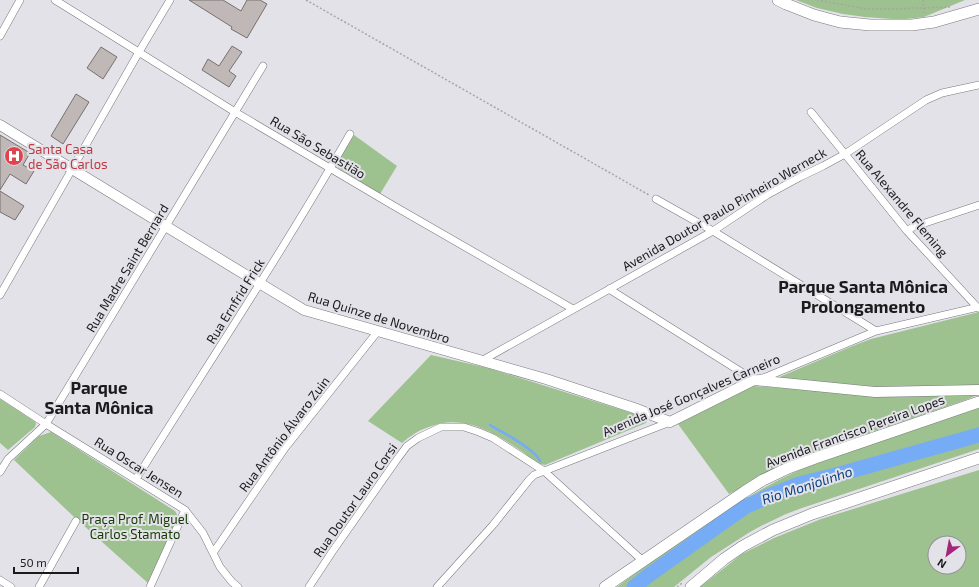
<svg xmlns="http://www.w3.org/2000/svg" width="979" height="587" viewBox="0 0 979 587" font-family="'Exo 2',sans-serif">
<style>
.green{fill:#9dc18f;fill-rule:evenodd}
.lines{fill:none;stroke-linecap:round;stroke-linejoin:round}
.stream{stroke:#76acf6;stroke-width:2.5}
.river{stroke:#76acf6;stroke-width:15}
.building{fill:#bfb8b6;stroke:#77706e}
.street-casing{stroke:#79787d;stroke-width:8}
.secondary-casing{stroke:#79787d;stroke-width:11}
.primary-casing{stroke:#79787d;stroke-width:12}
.path{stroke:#a5a5aa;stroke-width:1.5;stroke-dasharray:2 2;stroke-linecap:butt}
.street{stroke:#fff;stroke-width:7}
.secondary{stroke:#fff;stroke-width:10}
.primary{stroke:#fff;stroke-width:11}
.labels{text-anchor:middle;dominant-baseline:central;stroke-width:4;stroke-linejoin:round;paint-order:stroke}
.street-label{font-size:13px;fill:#1b1b1d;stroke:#e3e2e9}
.health-label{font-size:13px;fill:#be3a42;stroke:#e3e2e9;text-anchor:start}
.park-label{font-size:13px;fill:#153901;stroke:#e3e2e9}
.water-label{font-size:14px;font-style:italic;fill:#0a4182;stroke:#e3e2e9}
.district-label{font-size:17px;font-weight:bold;fill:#1b1b1d;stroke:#e3e2e9}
</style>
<rect width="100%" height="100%" fill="#e3e2e9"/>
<path class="green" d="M796,0h169l-41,17 -18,2h-14l-27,-2 -22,-3 -26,-6z
M354,135l43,31 -17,28 -43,-27v-4z
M979,312v74l-113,2 -89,-10 78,-33 16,-6z
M431,355l57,13 150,47 7,3 2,3 -1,2 -101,42c-11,-1 -16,-9 -25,-15 -30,-20 -58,-37 -94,-22 -9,3 -17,9 -24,15l-34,-22z
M754,386l106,8 117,1 -9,4 -163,56 -76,39 -51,-70z
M0,399l34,22 2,2 -1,4 -27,23 -8,-7z
M979,408v41l-177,59 -16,6 -25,12 -11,6 -39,25 -37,30h-57c59,-43 118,-88 185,-118l106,-38z
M51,432l124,79 3,5 -1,6 -28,62 -77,-69 -58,-55 25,-24z
M979,470v117h-279l42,-33 32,-16 47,-19zM935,543h24v24h-24z"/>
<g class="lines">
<path class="stream" d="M490,425c12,7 45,24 50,36"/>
<path class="river" d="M634,587l15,-12 96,-68 24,-11 30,-12 37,-9 143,-40"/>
</g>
<path class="building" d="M189,0h34l18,11 6,-11h13l7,4 -20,34 -16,-9 1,-2z
M232,46l10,6 -13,19 7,5 -7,11 -27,-17 6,-11 11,7z
M101,47l16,10 -14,22 -16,-11z
M76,94l13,8 -26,42 -12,-8z
M0,135l30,18 -7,12 11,6 -8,13 -16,-10 -10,16z
M0,191l24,15 -9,14 -15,-8z"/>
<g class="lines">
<g class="street-casing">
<path id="street" d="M55,0l180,112 159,94 179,103
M0,36l20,-36
M811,112l96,119 71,77
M656,199l57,32 163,100
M907,231l6,-4 66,-22
M609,289l145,91 12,-3 110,-46 103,-24
M0,295l139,-243 31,-52
M483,360l230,-129 54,-36 33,-18 23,-11 22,-12 81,-54 16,-7 37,-8
M0,394l46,30 139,86 18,23 17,34 12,15 6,5
M0,472l8,-13 38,-35 217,-358
M136,479c72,-115 147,-228 214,-345
M213,553l72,-105 93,-117
M0,580l11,7
M39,587l37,-66
M150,587l35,-77
M309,587l23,-35 66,-94 9,-12 11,-8 23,-11h23l15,5 14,6 51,33 99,90
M437,587l56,-62 36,-45 5,-5 136,-53"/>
</g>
<g class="secondary-casing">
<path id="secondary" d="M0,125l231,141 73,44 242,69 88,29 36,14 84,-42 121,12 104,-2"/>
</g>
<g class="primary-casing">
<path id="primary" d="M778,0l8,4 28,11 26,7 30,3h42l22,-3 45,-13
M605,587l139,-95 19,-12 25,-12 27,-10 164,-56
M691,587l33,-28 19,-13 30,-16 39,-16 167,-56"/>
</g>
<path class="path" d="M306,0l343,195
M817,0l50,9h32l15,-1h10l26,-1
M923,0l1,13
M677,587l5,-4"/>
<use href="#street" class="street"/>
<use href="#secondary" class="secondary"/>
<use href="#primary" class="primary"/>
</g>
<defs>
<g id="hospital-disc" transform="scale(1)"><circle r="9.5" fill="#e0444e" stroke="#e3e2e9"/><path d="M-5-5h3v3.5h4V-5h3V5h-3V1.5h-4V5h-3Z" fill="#fff"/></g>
</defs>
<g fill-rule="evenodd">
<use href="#hospital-disc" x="14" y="156"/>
</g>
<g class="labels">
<g class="street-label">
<text transform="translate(318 147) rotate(31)">Rua São Sebastião</text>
<text transform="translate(902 203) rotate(50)">Rua Alexandre Fleming</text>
<text transform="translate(724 209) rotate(-30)">Avenida Doutor Paulo Pinheiro Werneck</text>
<text transform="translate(127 268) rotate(-59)">Rua Madre Saint Bernard</text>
<text transform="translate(235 301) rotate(-58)">Rua Ernfrid Frick</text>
<text transform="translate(379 317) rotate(17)">Rua Quinze de Novembro</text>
<text transform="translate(691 395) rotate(-23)">Avenida José Gonçalves Carneiro</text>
<text transform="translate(855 431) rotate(-20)">Avenida Francisco Pereira Lopes</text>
<text transform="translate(284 434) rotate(-53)">Rua Antônio Álvaro Zuin</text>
<text transform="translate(139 467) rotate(32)">Rua Oscar Jensen</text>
<text transform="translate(355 500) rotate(-55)">Rua Doutor Lauro Corsi</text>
</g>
<g class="health-label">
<text x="28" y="149">Santa Casa<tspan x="28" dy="15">de São Carlos</tspan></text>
</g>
<g class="park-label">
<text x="135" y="519">Praça Prof. Miguel<tspan x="135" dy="15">Carlos Stamato</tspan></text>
</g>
<g class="water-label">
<text transform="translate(807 485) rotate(-18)">Rio Monjolinho</text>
</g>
<g class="district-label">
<text x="863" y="286">Parque Santa Mônica<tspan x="863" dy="20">Prolongamento</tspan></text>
<text x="99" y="387">Parque<tspan x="99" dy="20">Santa Mônica</tspan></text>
</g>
</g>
<g transform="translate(947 555) rotate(212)"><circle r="19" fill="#e3e2e9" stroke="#939297"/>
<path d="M0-3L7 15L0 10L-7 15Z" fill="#a42678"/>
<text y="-6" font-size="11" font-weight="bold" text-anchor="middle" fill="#1b1b1d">N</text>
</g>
<path d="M14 567v6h64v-6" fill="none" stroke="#1b1b1d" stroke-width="2"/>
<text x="20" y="567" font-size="12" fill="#1b1b1d" stroke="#e3e2e9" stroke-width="3" paint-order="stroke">50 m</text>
</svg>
